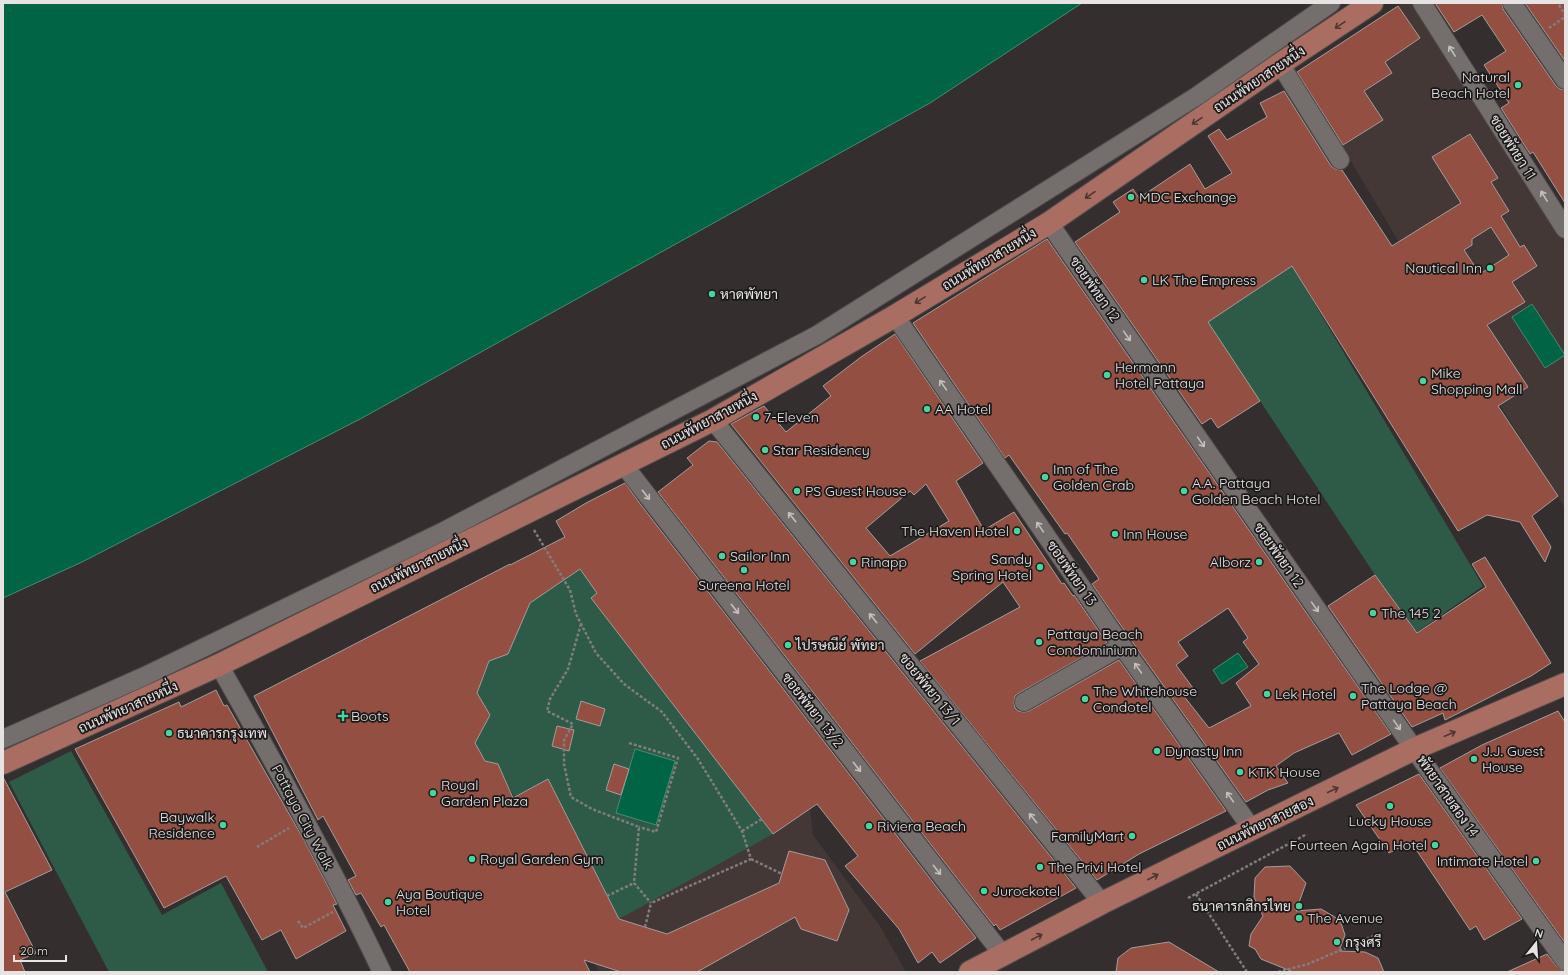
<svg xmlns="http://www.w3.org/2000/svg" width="1568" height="975" viewBox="0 0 1568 975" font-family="Quicksand,Sarabun,sans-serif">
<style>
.built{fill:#443837}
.green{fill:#2e5b47}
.water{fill:#016545;stroke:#468b74}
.building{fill:#944f43;stroke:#a39d9c;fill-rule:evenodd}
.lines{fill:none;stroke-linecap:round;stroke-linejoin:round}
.minor-casing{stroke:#514c4c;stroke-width:20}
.major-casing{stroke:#514c4c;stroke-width:24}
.path{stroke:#817d7c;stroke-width:2.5;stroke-dasharray:3 2;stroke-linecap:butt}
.minor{stroke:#746f6d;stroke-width:18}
.major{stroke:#aa6d62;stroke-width:22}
.oneway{stroke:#4c3632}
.oneway2{stroke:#c4c0c0}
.poi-dot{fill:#48d49d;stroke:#1a1818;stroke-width:1.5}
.labels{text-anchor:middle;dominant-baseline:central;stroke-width:3.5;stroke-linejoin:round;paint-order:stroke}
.poi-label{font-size:14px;fill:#e7e3e3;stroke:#1a1818;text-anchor:start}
.street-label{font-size:14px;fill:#e7e3e3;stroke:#1a1818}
</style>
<rect width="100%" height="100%" fill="#342f2e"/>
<path class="built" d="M1402,3h15l148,240v265l-136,-215 -87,-147 41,-26 -19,-29 28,-18 -7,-11 35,-24 -22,-32z
M580,569l230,239 3,27 67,91 26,46h-307l-101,-208 -13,-3 -10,-18 15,-28 -13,-22 12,-32 19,-8 22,-50z"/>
<path class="green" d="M1292,266l191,320 -66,46 -42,-57 -167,-253z
M580,569l17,24 -6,5 182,236 -154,85 -71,-140 -34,18 -16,-33 -13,-3 -10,-18 15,-28 -13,-22 12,-32 19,-8 22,-50z
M71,751l91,164 59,-32 47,89h-159l-100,-190z"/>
<path class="water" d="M3,3h1079l-152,100 -568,315 -280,144 -79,36z
M1532,304l33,51 -20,13 -33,-51z
M1238,653l10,14 -26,17 -9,-14z
M635,749l40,12 -19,64 -40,-12z"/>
<path class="building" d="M1435,3h67l1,6 53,77 4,3 5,1v113l-32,-51 -3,2 -29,-46 8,-5 -25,-38 22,-14 -24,-36 -28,17z
M1525,3h40v58z
M1398,6l22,32 -35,24 7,11 -28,18 19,29 -40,25 -46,-73z
M1284,91l47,75 4,3 7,1 50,76 69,-43 -29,-46 38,-23 28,44 -7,4 18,29 -8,5 19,31 4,-2 13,21 -25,16 13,20 -38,23 41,62 -30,19 60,90 -26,20 19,31 -6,15 -25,-40 -33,-7 -29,16 -166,-265 -84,56 52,79 -42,27 -7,-10 -9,6 -127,-182 45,-30 -7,-10 20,-13 6,9 51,-34 15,25 27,-16 -24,-37 11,-7 8,11 40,-23 -7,-14zM1491,227l18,28 -29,19 -16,-24 8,-5v-6z
M1047,239l263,379 81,116 -39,21 -13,-22 -45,20 -18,13 12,17 -20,7 -22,12 -115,-162 -39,-56 7,-5 -32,-46 -2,1 -56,-79 -4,3 -92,-135zM1228,608l20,30 -5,4 16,22 -23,19 15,23 -42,22 -26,-33 10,-7 -17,-23 12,-9 -10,-14z
M895,334l88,129 -27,18 28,49 30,-18 48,72 2,-1 9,13 1,-1 33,48 -88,50 -4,3 -1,6 1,6 3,3 6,1 5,-1 90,-51 107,151 -87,43 -42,26 -177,-219 100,-54 -17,-25 -88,72 -184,-230 33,-18 22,26 45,-36 -8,-10 38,-29zM926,484l23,37 -59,35 -24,-28 44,-37 4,4z
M709,441l8,1 359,446 -76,42 -4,-6 -2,2 -336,-434 35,-27 -6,-7z
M625,483l16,22 335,433 -36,25 -8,-11 -14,11 -19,-34 -54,-63 13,-10 -41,-52 -44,30 -182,-236 6,-5 -17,-24 -50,34 -22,51 -19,7 -12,32 13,22 -15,28 10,18 13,3 15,34 35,-19 71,140 48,15 112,-51 10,-32 36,9 24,50 -12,31 -36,-12 -6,-12 -98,55h-76l-37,-12 6,12h-180l-26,-47 -3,2 -20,-34 -5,2 -8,-15 8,-4 -33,-60 -5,4 -64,-124 256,-132v1l55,-28 -9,-16 30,-18z
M1485,557l66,106 -20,13 -86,44 -2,-7 -31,14 -84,-121 47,-31 42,58 69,-46 -14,-23z
M216,690l8,16 3,-1 77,135 33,64 -4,1 13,26 -50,28 -15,-29 -19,10 -36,-64 -62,32 -89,-159 104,-47 2,5z
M581,701l24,8 -5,17 -24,-7z
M1558,711l7,11v221l-125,-175 42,-23z
M557,726l17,4 -5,21 -17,-5z
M614,764l15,5 -8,26 -15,-5z
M1419,774l103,145 -38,21 -8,-14 -6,4 -59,-88 -22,11 -33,-48z
M3,777l49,93 -47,22 31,61 -16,7 5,12h-22z
M1290,866l16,17 -10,28 25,-2 19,11 5,15 -6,16 26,1 13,6 6,14h-91l-32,-13 -6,-10 -6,-3 2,-12 12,-18 -9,-19 1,-19 10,-11z
M1169,942l50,30h-103l2,-14 13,-10z
M1547,954l10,13 8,5h-58z"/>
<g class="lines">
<g class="minor-casing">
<path id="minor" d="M1422,3l143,226
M1512,3l53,77
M1280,64l60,96
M1049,223l365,526 151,212
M895,316l227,330 130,183
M713,420l389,483
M623,464l380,491
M219,665c57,101 113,202 163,307
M1024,702l98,-56
M3,739l142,-63 299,-145 373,-196 380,-239 134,-93"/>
</g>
<g class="major-casing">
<path id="major" d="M3,763l216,-98 494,-245 182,-104 154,-93 231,-159 92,-61
M970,972l132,-69 312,-154 151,-65"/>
</g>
<path class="path" d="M1559,5l6,10
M1549,28l16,-11
M534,530l36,60 6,24 20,39 28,31 38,28 36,47 44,72 9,28 -100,44
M581,624l-13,45 -18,30 -3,12 26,13 -9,16v24l7,33 21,12 47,18 -5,56 17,20
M629,743l49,15 -22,74 -17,-5
M742,831l20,-12
M257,847l32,-19
M751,859l31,15
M1196,894l51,78
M607,896l27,-13
M1188,898l119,-64
M298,921l5,7 30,-16
M645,927l6,-24
M1278,972l30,-8 68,-29"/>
<use href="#minor" class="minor"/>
<use href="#major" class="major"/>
</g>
<defs><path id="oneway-shaft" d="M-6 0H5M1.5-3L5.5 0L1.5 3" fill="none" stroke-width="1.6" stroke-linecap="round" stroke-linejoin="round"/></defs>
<g class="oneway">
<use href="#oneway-shaft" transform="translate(1340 25) rotate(146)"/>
<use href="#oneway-shaft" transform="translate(1197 121) rotate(146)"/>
<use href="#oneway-shaft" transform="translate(1090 195) rotate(146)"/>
<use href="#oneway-shaft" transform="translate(920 300) rotate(149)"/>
<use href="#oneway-shaft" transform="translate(1450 734) rotate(-23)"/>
<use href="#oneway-shaft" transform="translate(1333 790) rotate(-25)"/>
<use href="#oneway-shaft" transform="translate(1153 877) rotate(-27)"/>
<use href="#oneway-shaft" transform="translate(1037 937) rotate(-28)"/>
</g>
<g class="oneway2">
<use href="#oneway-shaft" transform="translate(1452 51) rotate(-122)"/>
<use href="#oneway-shaft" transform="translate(1544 196) rotate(-122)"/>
<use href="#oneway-shaft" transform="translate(1127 336) rotate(55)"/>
<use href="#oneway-shaft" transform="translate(943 385) rotate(-125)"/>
<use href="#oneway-shaft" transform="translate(1201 442) rotate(55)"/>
<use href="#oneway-shaft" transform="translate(646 495) rotate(52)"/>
<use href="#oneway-shaft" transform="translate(792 517) rotate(-129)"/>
<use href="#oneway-shaft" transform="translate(1040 527) rotate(-125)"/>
<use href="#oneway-shaft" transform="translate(1315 607) rotate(55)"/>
<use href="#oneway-shaft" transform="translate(735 609) rotate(52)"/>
<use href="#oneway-shaft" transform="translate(873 618) rotate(-129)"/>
<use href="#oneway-shaft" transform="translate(1138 668) rotate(-125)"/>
<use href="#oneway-shaft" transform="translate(1397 725) rotate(55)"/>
<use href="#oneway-shaft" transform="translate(857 767) rotate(52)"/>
<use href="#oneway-shaft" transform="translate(1230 797) rotate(-125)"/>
<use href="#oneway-shaft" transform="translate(1033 818) rotate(-129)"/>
<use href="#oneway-shaft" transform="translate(937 870) rotate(52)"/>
</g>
<g class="poi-dot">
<circle cx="1518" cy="85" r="4"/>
<circle cx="1131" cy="197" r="4"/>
<circle cx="1490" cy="268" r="4"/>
<circle cx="1144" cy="280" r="4"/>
<circle cx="712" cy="294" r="4"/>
<circle cx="1107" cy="375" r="4"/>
<circle cx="1423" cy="381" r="4"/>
<circle cx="927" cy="409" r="4"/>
<circle cx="756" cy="417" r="4"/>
<circle cx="765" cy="450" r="4"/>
<circle cx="1045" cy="477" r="4"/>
<circle cx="797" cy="491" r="4"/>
<circle cx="1184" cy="491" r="4"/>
<circle cx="1017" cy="531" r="4"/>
<circle cx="1115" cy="534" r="4"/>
<circle cx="722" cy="556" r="4"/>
<circle cx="853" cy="562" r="4"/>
<circle cx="1259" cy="562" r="4"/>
<circle cx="1040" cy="567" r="4"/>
<circle cx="744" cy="570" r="4"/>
<circle cx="1373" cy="613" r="4"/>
<circle cx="1039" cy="642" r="4"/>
<circle cx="788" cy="645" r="4"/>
<circle cx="1267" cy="694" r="4"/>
<circle cx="1353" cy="696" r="4"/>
<circle cx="1085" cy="699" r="4"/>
<path d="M341 710h4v4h4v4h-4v4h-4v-4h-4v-4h4z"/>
<circle cx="169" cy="733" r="4"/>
<circle cx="1157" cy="751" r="4"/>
<circle cx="1474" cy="759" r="4"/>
<circle cx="1240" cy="772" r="4"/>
<circle cx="433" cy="793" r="4"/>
<circle cx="1390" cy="806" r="4"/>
<circle cx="223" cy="825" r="4"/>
<circle cx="869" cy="826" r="4"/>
<circle cx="1132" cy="836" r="4"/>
<circle cx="1435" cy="845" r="4"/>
<circle cx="472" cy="859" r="4"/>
<circle cx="1536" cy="861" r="4"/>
<circle cx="1040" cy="867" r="4"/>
<circle cx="984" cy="891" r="4"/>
<circle cx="388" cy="902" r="4"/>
<circle cx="1299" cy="906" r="4"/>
<circle cx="1299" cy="918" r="4"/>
<circle cx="1337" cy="942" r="4"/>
</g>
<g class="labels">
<g class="poi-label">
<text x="1510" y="77" text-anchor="end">Natural<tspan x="1510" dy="16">Beach Hotel</tspan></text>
<text x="1139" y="197">MDC Exchange</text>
<text x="1482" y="268" text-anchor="end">Nautical Inn</text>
<text x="1152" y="280">LK The Empress</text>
<text x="720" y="294">หาดพัทยา</text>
<text x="1115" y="367">Hermann<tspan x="1115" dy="16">Hotel Pattaya</tspan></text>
<text x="1431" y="373">Mike<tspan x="1431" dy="16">Shopping Mall</tspan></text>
<text x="935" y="409">AA Hotel</text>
<text x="764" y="417">7-Eleven</text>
<text x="773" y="450">Star Residency</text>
<text x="1053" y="469">Inn of The<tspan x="1053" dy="16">Golden Crab</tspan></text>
<text x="1192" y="483">A.A. Pattaya<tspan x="1192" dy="16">Golden Beach Hotel</tspan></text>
<text x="805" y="491">PS Guest House</text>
<text x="1009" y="531" text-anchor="end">The Haven Hotel</text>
<text x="1123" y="534">Inn House</text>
<text x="730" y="556">Sailor Inn</text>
<text x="1032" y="559" text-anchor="end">Sandy<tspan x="1032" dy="16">Spring Hotel</tspan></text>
<text x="861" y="562">Rinapp</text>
<text x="1251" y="562" text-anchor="end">Alborz</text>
<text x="744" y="585" text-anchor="middle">Sureena Hotel</text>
<text x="1381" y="613">The 145 2</text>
<text x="1047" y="634">Pattaya Beach<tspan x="1047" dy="16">Condominium</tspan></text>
<text x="796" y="645">ไปรษณีย์ พัทยา</text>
<text x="1361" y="688">The Lodge @<tspan x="1361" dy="16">Pattaya Beach</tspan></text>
<text x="1093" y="691">The Whitehouse<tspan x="1093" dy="16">Condotel</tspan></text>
<text x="1275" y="694">Lek Hotel</text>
<text x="351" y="716">Boots</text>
<text x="177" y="733">ธนาคารกรุงเทพ</text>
<text x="1165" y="751">Dynasty Inn</text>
<text x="1482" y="751">J.J. Guest<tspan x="1482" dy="16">House</tspan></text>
<text x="1248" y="772">KTK House</text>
<text x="441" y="785">Royal<tspan x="441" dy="16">Garden Plaza</tspan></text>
<text x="215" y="817" text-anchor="end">Baywalk<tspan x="215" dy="16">Residence</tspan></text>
<text x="1390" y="821" text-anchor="middle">Lucky House</text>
<text x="877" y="826">Riviera Beach</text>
<text x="1124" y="836" text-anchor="end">FamilyMart</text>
<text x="1427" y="845" text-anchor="end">Fourteen Again Hotel</text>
<text x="480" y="859">Royal Garden Gym</text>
<text x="1528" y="861" text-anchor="end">Intimate Hotel</text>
<text x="1048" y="867">The Privi Hotel</text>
<text x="992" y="891">Jurockotel</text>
<text x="396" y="894">Aya Boutique<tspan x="396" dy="16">Hotel</tspan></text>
<text x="1291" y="906" text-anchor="end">ธนาคารกสิกรไทย</text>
<text x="1307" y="918">The Avenue</text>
<text x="1345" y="942">กรุงศรี</text>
</g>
<g class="street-label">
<text transform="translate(1259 79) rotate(-34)">ถนนพัทยาสายหนึ่ง</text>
<text transform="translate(1513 147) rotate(58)">ซอยพัทยา 11</text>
<text transform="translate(989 259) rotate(-31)">ถนนพัทยาสายหนึ่ง</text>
<text transform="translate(1095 289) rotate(55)">ซอยพัทยา 12</text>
<text transform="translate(709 420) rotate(-28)">ถนนพัทยาสายหนึ่ง</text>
<text transform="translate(1279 555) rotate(55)">ซอยพัทยา 12</text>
<text transform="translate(419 565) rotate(-26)">ถนนพัทยาสายหนึ่ง</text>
<text transform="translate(1072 573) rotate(55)">ซอยพัทยา 13</text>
<text transform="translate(930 689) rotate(51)">ซอยพัทยา 13/1</text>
<text transform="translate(128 707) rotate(-24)">ถนนพัทยาสายหนึ่ง</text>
<text transform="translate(813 710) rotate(52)">ซอยพัทยา 13/2</text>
<text transform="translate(1448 796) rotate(55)">พัทยาสายสอง 14</text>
<text transform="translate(303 817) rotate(62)">Pattaya City Walk</text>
<text transform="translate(1265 823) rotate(-26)">ถนนพัทยาสายสอง</text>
</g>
</g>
<rect width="1568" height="975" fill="none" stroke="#e7e3e3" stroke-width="8"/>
<g transform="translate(1536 943) rotate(17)" stroke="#1a1818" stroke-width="3" paint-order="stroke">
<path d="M0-3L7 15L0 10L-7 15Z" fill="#e7e3e3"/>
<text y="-6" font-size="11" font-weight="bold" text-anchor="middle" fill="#e7e3e3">N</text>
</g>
<path d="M14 955v6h52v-6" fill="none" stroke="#e7e3e3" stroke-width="2"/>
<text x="20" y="955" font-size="12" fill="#e7e3e3" stroke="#1a1818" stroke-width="3" paint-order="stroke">20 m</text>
</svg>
